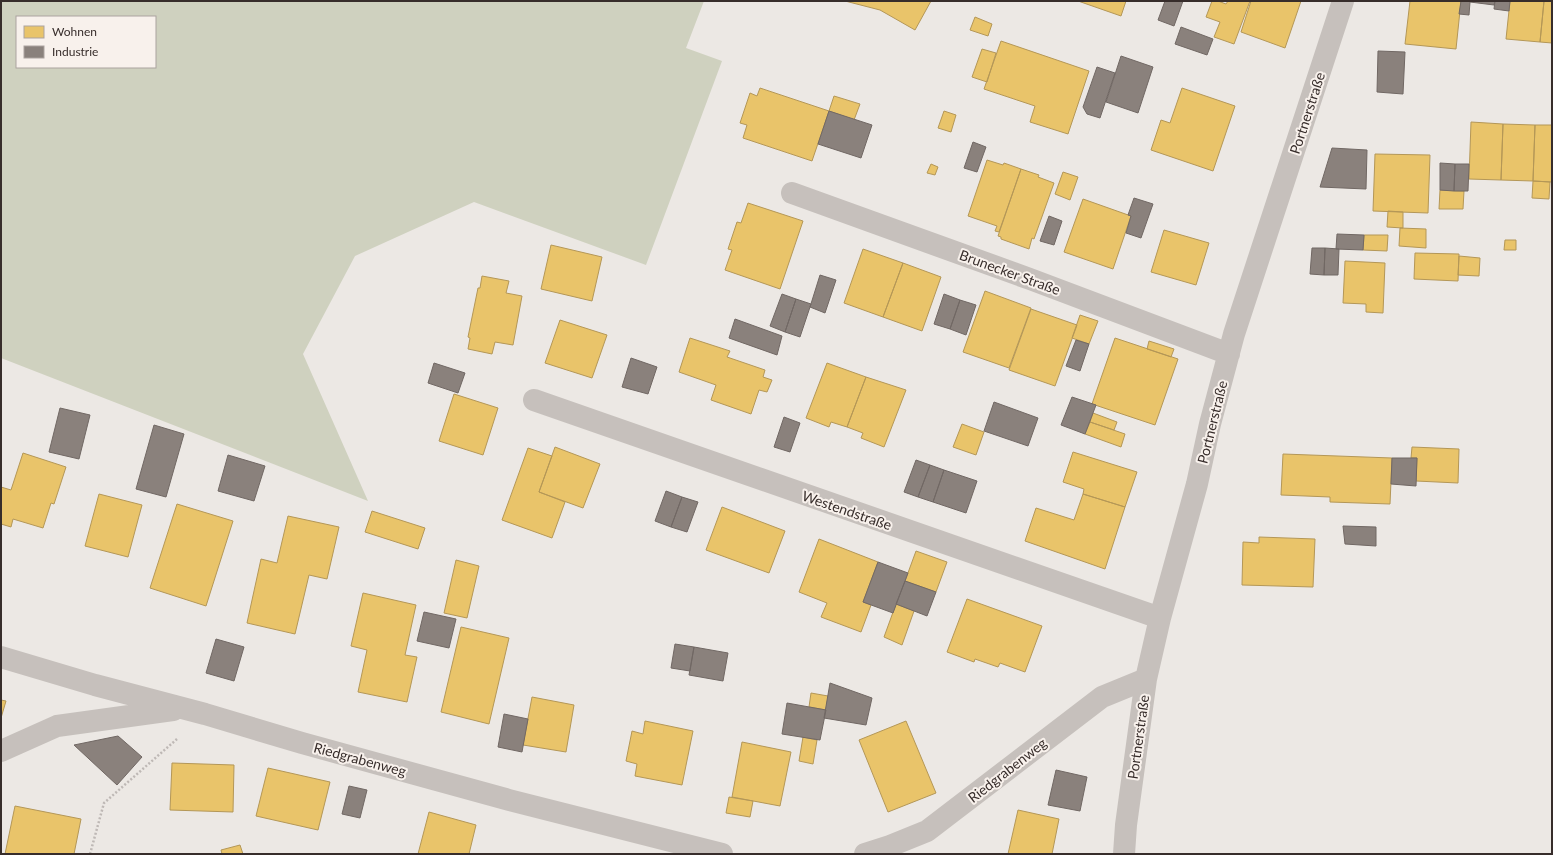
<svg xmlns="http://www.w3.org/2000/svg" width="1553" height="855" viewBox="0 0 1553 855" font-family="Lato,sans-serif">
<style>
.green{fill:#cfd1bf;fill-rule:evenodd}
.homes{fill:#e9c46a;stroke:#b49757}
.industry{fill:#8a817c;stroke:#716864}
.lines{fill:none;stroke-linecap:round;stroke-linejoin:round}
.path{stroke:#beb8b5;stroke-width:2.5;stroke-dasharray:2 2;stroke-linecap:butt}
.minor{stroke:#c6c0bc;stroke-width:22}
.labels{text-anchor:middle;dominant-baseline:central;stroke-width:4;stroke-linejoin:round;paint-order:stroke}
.street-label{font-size:14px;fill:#372d2b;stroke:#f8f1ec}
</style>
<rect width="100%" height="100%" fill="#ece8e4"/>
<path class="green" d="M1,1h703l-18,47 36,13 -76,204 -172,-63 -119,54 -52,98 65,147 -367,-143zM17,17h138v50h-138z"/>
<path class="homes" d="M845,1h86l-16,29 -35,-20z
M1078,1h48l-5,15z
M1212,1h6l8,3 2,-3h22l-16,43 -20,-7 6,-15 -14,-5z
M1251,1h50l-16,47 -44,-16z
M1410,1h51l-5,48 -51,-5z
M1510,1h34l-4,41 -34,-3z
M1544,1h8v42l-12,-1z
M975,17l17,7 -4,12 -18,-6z
M1001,41l88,30 -21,63 -38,-12 5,-16 -51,-17z
M982,49l14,4 -9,29 -15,-5z
M760,88l69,23 -17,50 -69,-23 4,-13 -7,-2 10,-30 7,3z
M1182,88l53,18 -22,65 -62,-21 10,-30 9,3z
M834,96l26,8 -6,16 -25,-9z
M944,111l12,4 -5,17 -13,-4z
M1471,122l32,2 -2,56 -32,-1z
M1503,124l32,1 -2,56 -32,-1z
M1535,125h17v57l-19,-1z
M1375,154l55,1 -2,58 -55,-2z
M987,160l16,5 1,-2 17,6 -22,63 -4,-1 2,-5 -29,-10z
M931,164l7,3 -3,8 -8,-2z
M1021,169l18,6 -1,2 16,6 -20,56 -2,-1 -3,11 -28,-10v-2l-3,-1z
M1063,172l15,5 -8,23 -15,-6z
M1533,181l17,1 -1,17 -17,-1z
M1440,190l24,1 -1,18h-24z
M1083,199l48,17 -18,53 -49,-17z
M748,203l55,18 -23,68 -55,-19 7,-20 -4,-1 9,-27 4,1z
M1388,211l15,1v16l-16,-1z
M1400,228l26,1v19l-27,-2z
M1164,230l45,13 -13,42 -45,-13z
M1364,235h24l-1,16 -24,-1z
M1505,240h11v10h-12z
M551,245l51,12 -10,44 -51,-12z
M863,249l40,14 -20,54 -39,-14z
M1415,253l44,1 -1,27 -44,-2z
M1459,256l21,2 -1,18 -21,-1z
M1345,261l40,2 -2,50 -17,-1v-8l-23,-1z
M903,263l38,14 -19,54 -39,-14z
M482,276l27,5 -3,12 16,3 -9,49 -18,-3 -3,12 -24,-5 2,-11 -2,-1 10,-49h2z
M985,291l46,17 -22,60 -46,-16z
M1031,309l46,16 -22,61 -46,-16z
M1080,315l18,6 -9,23 -17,-6z
M560,320l47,15 -15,43 -47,-15z
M690,338l40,13 -3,6 38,13 -2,7 9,3 -5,12 -8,-2 -8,24 -40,-14 5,-15 -37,-13z
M1115,338l63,21 -23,66 -63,-21z
M1149,341l25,8 -3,8 -24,-8z
M827,363l39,14 -19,50 -16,-5 -2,5 -23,-9z
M866,377l40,13 -22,57 -23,-9 2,-5 -16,-6z
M454,394l44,14 -15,47 -44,-14z
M1093,413l24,9 -3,8 -24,-8z
M1090,422l35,12 -4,13 -36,-13z
M962,424l22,8 -8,23 -23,-8z
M555,447l45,17 -17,44 -44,-16z
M1412,447l47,2 -1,34 -42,-2 1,-23h-6z
M528,448l24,8 -13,36 26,10 -13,36 -50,-18z
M1073,452l64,20 -12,35 -42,-13 1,-5 -21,-7z
M23,453l43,14 -12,37 -3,-1 -8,25 -30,-9 -2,8 -10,-3v-37l10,3z
M1283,454l109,4 -2,46 -60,-2v-5l-49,-2z
M99,494l43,11 -14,52 -43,-11z
M1083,494l42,13 -20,62 -80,-28 11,-33 38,12z
M177,504l56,17 -27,85 -56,-18z
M722,507l63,24 -16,42 -63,-23z
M372,511l53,17 -7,21 -53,-17z
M288,516l51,11 -12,52 -18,-4 -14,59 -48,-11 14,-64 16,4z
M1259,537l56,2 -2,48 -71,-2 1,-43 16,1z
M819,539l59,23 -15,40 8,3 -10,27 -40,-15 6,-14 -28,-11z
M916,551l31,11 -11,30 -31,-11z
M456,560l23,6 -12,52 -23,-5z
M363,593l53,12 -11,50 12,2 -10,45 -49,-10 9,-42 -16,-4z
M967,599l75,27 -17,46 -25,-9 -2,4 -23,-8 -1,3 -27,-10z
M896,604l18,7 -12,34 -18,-8z
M461,627l48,11 -20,86 -48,-12z
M811,693l17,3 -2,14 -17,-3z
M532,697l42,8 -8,47 -43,-7z
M1,700l5,1 -5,17z
M645,721l48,10 -11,54 -47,-9 2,-12 -11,-3 6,-30 11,3z
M906,721l30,72 -48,19 -29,-72z
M803,737l14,3 -4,24 -14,-3z
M742,742l49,10 -11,54 -48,-9z
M172,763l62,2 -1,47 -63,-2z
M268,768l62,14 -12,48 -62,-14z
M729,797l24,4 -3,16 -24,-4z
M15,806l66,13 -7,35h-69z
M1018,810l41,9 -7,35h-44z
M429,812l47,13 -7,29h-51z
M240,845l3,9h-21l-1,-4z"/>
<path class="industry" d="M1165,1h18l-9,25 -16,-6z
M1461,1h34l-1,4 -24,-3 -1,13 -10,-1z
M1495,1h15l-1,10 -15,-2z
M1181,27l32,12 -6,16 -32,-11z
M1378,51l27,1 -2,42 -26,-2z
M1121,56l32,11 -15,46 -32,-11z
M1097,67l18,6 -15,45 -13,-4 -4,-7z
M829,111l43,14 -11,33 -43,-14z
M973,142l13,5 -9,25 -13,-4z
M1332,148l35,2 -1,39 -46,-2z
M1440,163l15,1 -1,27 -14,-1z
M1455,164h14l-1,27h-14z
M1134,198l19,6 -12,34 -15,-5 5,-17 -3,-1z
M1049,216l13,5 -8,24 -14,-4z
M1337,234l27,1 -1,15 -27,-1z
M1312,248h13l-1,27 -14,-1z
M1325,248l14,1 -1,26h-14z
M820,275l16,5 -11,33 -15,-6z
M782,294l14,5 -11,33 -15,-6z
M944,294l16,6 -10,29 -16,-5z
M796,299l15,5 -11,33 -15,-5z
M960,300l16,5 -10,30 -16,-6z
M735,319l47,17 -5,19 -48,-17z
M1076,340l13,4 -9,27 -14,-5z
M631,358l26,9 -9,27 -26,-7z
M434,363l31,10 -7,20 -30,-10z
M1072,397l24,8 -11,29 -24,-9z
M994,402l44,16 -10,28 -44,-15z
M60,408l30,7 -11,44 -30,-7z
M784,417l16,6 -10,29 -16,-5z
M154,425l30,9 -18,63 -30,-8z
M228,455l37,11 -11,35 -36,-10z
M1392,458h25l-1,28 -25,-2z
M916,460l14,5 -12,32 -14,-5z
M930,465l14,5 -11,32 -15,-5z
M944,470l33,11 -11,32 -33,-11z
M666,491l16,6 -11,30 -16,-6z
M682,497l16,5 -11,30 -16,-5z
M1343,526l33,1v19l-31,-2z
M878,562l30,11 -15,40 -30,-11z
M905,581l31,11 -9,24 -31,-12z
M424,612l32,7 -7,29 -32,-7z
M216,639l28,8 -10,34 -28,-8z
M675,644l19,3 -4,24 -19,-3z
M694,647l34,6 -5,28 -34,-6z
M830,683l42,15 -6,27 -42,-7z
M787,703l39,7 -6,30 -38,-6z
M504,714l24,5 -6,33 -24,-5z
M118,736l24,21 -25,28 -43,-40z
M1056,770l31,7 -7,34 -32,-6z
M349,786l18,4 -7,28 -18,-4z"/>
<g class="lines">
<path class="path" d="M90,854l14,-51 73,-64"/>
<path class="minor" d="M792,193l238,86 199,75
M534,400l626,218
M1,657l94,28 110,29 97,29 207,57 213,54
M1,751l56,-25 116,-16
M865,854l25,-8 37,-15 175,-134 44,-18
M1124,854l2,-29 20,-146 14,-61 37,-134 13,-60 24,-90 109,-333"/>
</g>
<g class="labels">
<g class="street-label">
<text transform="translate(1307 113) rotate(-72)">Portnerstraße</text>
<text transform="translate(1010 272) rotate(20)">Brunecker Straße</text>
<text transform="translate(1212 422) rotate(-76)">Portnerstraße</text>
<text transform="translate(847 510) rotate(19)">Westendstraße</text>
<text transform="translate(1138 737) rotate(-82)">Portnerstraße</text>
<text transform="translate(360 759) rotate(15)">Riedgrabenweg</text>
<text transform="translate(1007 770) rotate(-38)">Riedgrabenweg</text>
</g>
</g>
<rect width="1553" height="855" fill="none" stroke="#372d2b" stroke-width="4"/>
<rect x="16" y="16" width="140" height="52" fill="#f8f1ec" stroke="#aba39f"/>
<rect x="24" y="26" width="20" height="12" fill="#e9c46a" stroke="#aba39f"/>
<text x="52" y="36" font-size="12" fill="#372d2b">Wohnen</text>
<rect x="24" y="46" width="20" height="12" fill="#8a817c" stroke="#aba39f"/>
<text x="52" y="56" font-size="12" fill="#372d2b">Industrie</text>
</svg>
